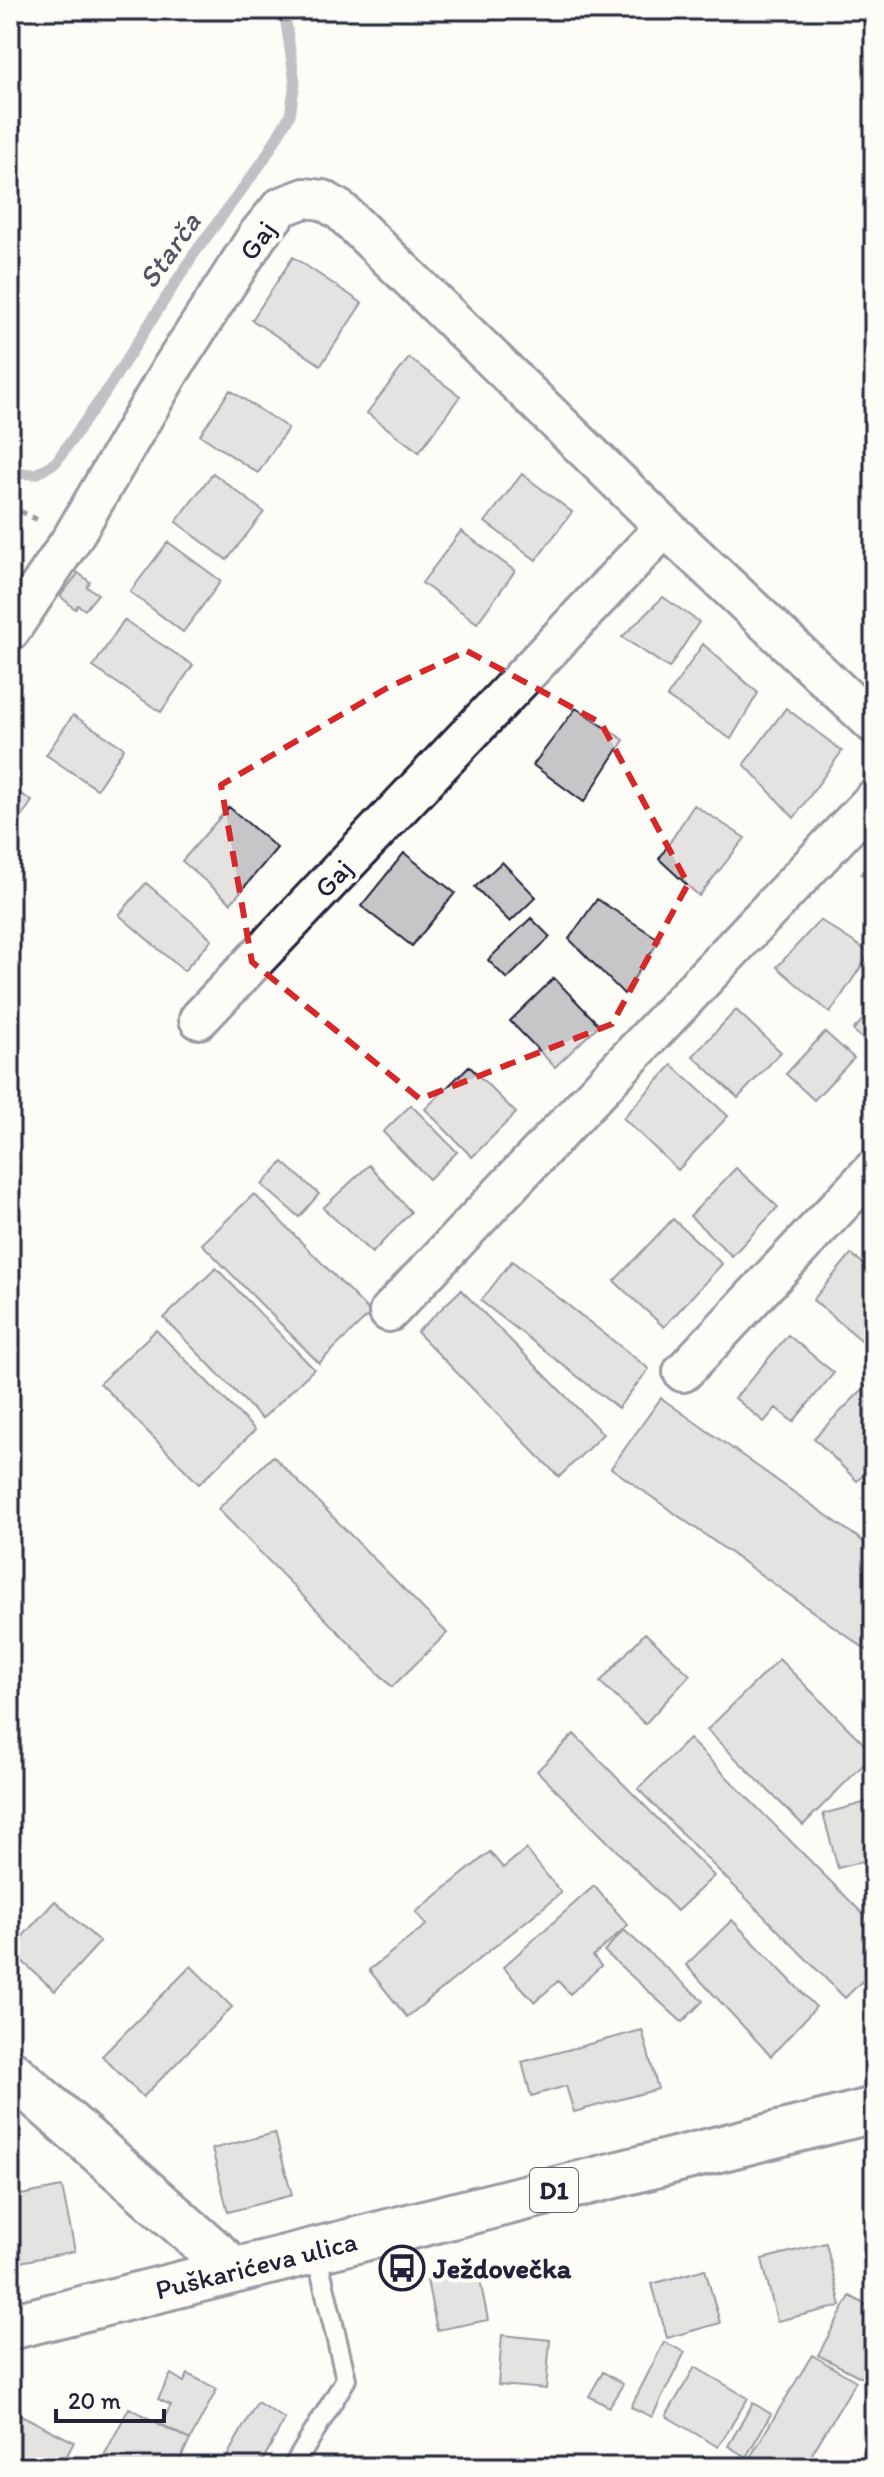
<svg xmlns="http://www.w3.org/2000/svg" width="884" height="2477" viewBox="0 0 884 2477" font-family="Itim,sans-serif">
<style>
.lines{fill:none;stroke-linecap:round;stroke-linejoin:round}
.stream{stroke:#787885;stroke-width:11}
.building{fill:#c6c6c8;stroke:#22223b;stroke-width:2}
.service-casing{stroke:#22223b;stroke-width:24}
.minor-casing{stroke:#22223b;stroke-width:44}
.secondary-casing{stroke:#22223b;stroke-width:50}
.primary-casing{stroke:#22223b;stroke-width:50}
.path{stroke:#22223b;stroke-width:5;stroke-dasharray:6 6;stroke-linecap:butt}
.service{stroke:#fdfcf7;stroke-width:18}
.minor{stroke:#fdfcf7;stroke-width:38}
.secondary{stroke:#fdfcf7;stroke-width:44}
.primary{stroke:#fdfcf7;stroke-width:44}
.marked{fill:none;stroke:#d62828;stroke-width:6;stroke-dasharray:16 10;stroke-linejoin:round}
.labels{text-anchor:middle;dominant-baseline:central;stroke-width:8;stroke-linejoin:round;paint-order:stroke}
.shield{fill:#fdfcf7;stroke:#646373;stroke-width:2}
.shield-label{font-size:26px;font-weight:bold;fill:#22223b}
.street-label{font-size:28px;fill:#22223b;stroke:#fdfcf7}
.poi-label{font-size:28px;font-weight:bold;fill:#22223b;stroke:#fdfcf7;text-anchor:start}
.water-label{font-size:30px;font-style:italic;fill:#545466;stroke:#fdfcf7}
</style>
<rect width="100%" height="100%" fill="#fdfcf7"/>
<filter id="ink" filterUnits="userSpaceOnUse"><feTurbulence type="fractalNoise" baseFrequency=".0125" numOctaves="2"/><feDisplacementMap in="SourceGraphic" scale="16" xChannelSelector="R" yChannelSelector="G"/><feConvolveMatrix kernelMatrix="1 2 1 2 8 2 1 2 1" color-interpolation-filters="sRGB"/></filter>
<g filter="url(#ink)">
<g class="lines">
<path class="stream" d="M10,473l26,1 20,-12 49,-69 89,-139 69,-93 27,-46 5,-33 -11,-72"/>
</g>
<path class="building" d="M293,257l69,46 -41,62 -69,-45z
M409,358l51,38 -41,56 -52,-39z
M230,390l58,38 -30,45 -58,-38z
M213,473l51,39 -37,48 -51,-38z
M522,474l50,38 -36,48 -51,-38z
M461,531l54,40 -38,52 -55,-40z
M168,542l53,39 -38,51 -53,-40z
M77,572l13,10 -3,5 11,7 -13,16 -7,-5 -3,4 -15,-13 17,-21z
M663,597l36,25 -30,46 -47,-31z
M124,620l69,45 -32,47 -68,-45z
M703,644l55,49 -27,46 -64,-42z
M576,708l48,32 -40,62 -51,-37z
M786,708l56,43 -48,67 -50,-54z
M73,715l51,33 -27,41 -51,-34z
M10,787l22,14 -22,33z
M694,805l51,33 -46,58 -40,-37z
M229,807l48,41 -46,55 -49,-42z
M404,853l51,40 -43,53 -51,-40z
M874,859v23l-13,-8z
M502,862l34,35 -26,25 -35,-35z
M146,883l66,56 -28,32 -65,-56z
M597,899l63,41 -36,54 -55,-55z
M531,918l19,19 -43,42 -19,-19z
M820,920l50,33 -40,60 -53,-46z
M554,978l45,47 -44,42 -45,-46z
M874,1008v42l-21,-20z
M736,1010l45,42 -43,46 -45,-42z
M825,1032l29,26 -40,42 -28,-26z
M672,1065l56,51 -50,54 -55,-52z
M469,1066l47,47 -44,44 -47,-48z
M411,1105l46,47 -28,27 -46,-47z
M283,1162l36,32 -20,23 -37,-32z
M369,1165l42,47 -39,41 -49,-45z
M736,1168l42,39 -46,49 -42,-40z
M254,1194l117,119 -52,50 -117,-119z
M673,1219l49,45 -58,63 -50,-46z
M851,1254l23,18v60l-9,11 -52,-43z
M512,1261l137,108 -31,39 -137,-107z
M216,1268l98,101 -52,50 -98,-101z
M461,1290l142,144 -44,43 -142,-145z
M156,1330l99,100 -56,54 -99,-101z
M788,1335l46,38 -41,49 -17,-14 -12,14 -29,-24z
M870,1382l4,5v77l-17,17 -43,-43z
M661,1398l213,151v106l-263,-187z
M273,1456l174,177 -55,54 -174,-178z
M645,1633l45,42 -45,49 -45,-42z
M779,1659l95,95 -71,71 -96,-95z
M574,1734l140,142 -37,35 -140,-140z
M689,1739l185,186v44l-29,29 -207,-209z
M874,1800v58l-36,10 -15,-54z
M526,1849l35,44 -154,124 -38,-47 57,-45 -10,-13 74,-60 13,16z
M594,1886l34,39 -35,31 8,10 -31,28 -12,-13 -23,21 -32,-35z
M55,1901l45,41 -45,49 -45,-41z
M732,1920l84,87 -45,49 -85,-91z
M624,1930l79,71 -21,21 -78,-71z
M191,1966l41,41 -89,90 -41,-41z
M642,2030l16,59 -84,23 -8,-26 -35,10 -9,-34z
M275,2133l17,62 -64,17 -16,-63z
M62,2187l13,64 -65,13v-67z
M826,2243l15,63 -64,15 -15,-62z
M705,2269l15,54 -53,15 -15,-54z
M478,2270l10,50 -51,10 -10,-50z
M850,2296l24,13v75l-56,-29z
M502,2335l48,5 -4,49 -48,-4z
M664,2342l21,10 -33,65 -21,-10z
M812,2355l44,26 -52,86h-53l-5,-3z
M695,2367l53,31 -30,49 -52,-31z
M603,2372l20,12 -14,23 -20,-11z
M171,2374l13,8 4,-8 29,15 -27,51 -29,-16 10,-19 -13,-6z
M257,2402l28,17 -26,48h-38z
M753,2403l18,11 -25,43 -18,-11z
M129,2408l61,32 -14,27h-78z
M13,2411l61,31 -13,25h-51v-51z"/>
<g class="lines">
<g class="service-casing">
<path id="service" d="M293,2467l53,-88 -24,-102 -9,-27"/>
</g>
<g class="minor-casing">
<path id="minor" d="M10,631l63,-94 97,-166 88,-136 23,-28 24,-9 18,2 18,11 324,316 209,197
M199,1019l466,-492
M389,1312l485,-513
M683,1372l191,-203"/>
</g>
<g class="secondary-casing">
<path id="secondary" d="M10,2072l224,198"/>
</g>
<g class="primary-casing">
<path id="primary" d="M10,2327l864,-217"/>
</g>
<path class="path" d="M10,506l30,15"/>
<use href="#service" class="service"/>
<use href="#minor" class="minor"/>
<use href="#secondary" class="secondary"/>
<use href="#primary" class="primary"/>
</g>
</g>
<path d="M0 0H884V2477H0ZM467,651l134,72 87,161 -76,140 -192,75 -168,-137 -31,-177 166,-97z" fill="#fdfcf7" fill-opacity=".55" fill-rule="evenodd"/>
<path class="marked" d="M467,651l134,72 87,161 -76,140 -192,75 -168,-137 -31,-177 166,-97z"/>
<defs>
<g id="bus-ring" transform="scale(2.3)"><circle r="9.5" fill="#fdfcf7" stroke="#22223b" stroke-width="1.5"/><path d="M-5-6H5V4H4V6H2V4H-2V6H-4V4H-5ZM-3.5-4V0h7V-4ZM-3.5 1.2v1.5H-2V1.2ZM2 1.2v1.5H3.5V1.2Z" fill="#22223b"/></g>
</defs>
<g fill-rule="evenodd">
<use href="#bus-ring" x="402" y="2268"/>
</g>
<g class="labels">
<rect class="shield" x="530" y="2168" width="48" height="44" rx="6"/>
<g class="shield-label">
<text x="554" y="2190">D1</text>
</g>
<g class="street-label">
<text transform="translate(257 240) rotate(-54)">Gaj</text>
<text transform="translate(333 878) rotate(-47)">Gaj</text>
<text transform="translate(256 2265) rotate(-14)">Puškarićeva ulica</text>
</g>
<g class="poi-label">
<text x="433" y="2268">Ježdovečka</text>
</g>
<g class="water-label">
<text transform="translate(169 250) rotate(-55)">Starča</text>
</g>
</g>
<rect width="884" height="2477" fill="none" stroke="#fdfcf7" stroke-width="40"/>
<rect x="20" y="20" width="844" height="2437" fill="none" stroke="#22223b" stroke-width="3" filter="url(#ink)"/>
<path d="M56 2409v12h108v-12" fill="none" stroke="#22223b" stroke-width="4"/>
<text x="68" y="2409" font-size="24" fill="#22223b" stroke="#fdfcf7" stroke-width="6" paint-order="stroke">20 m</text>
</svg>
